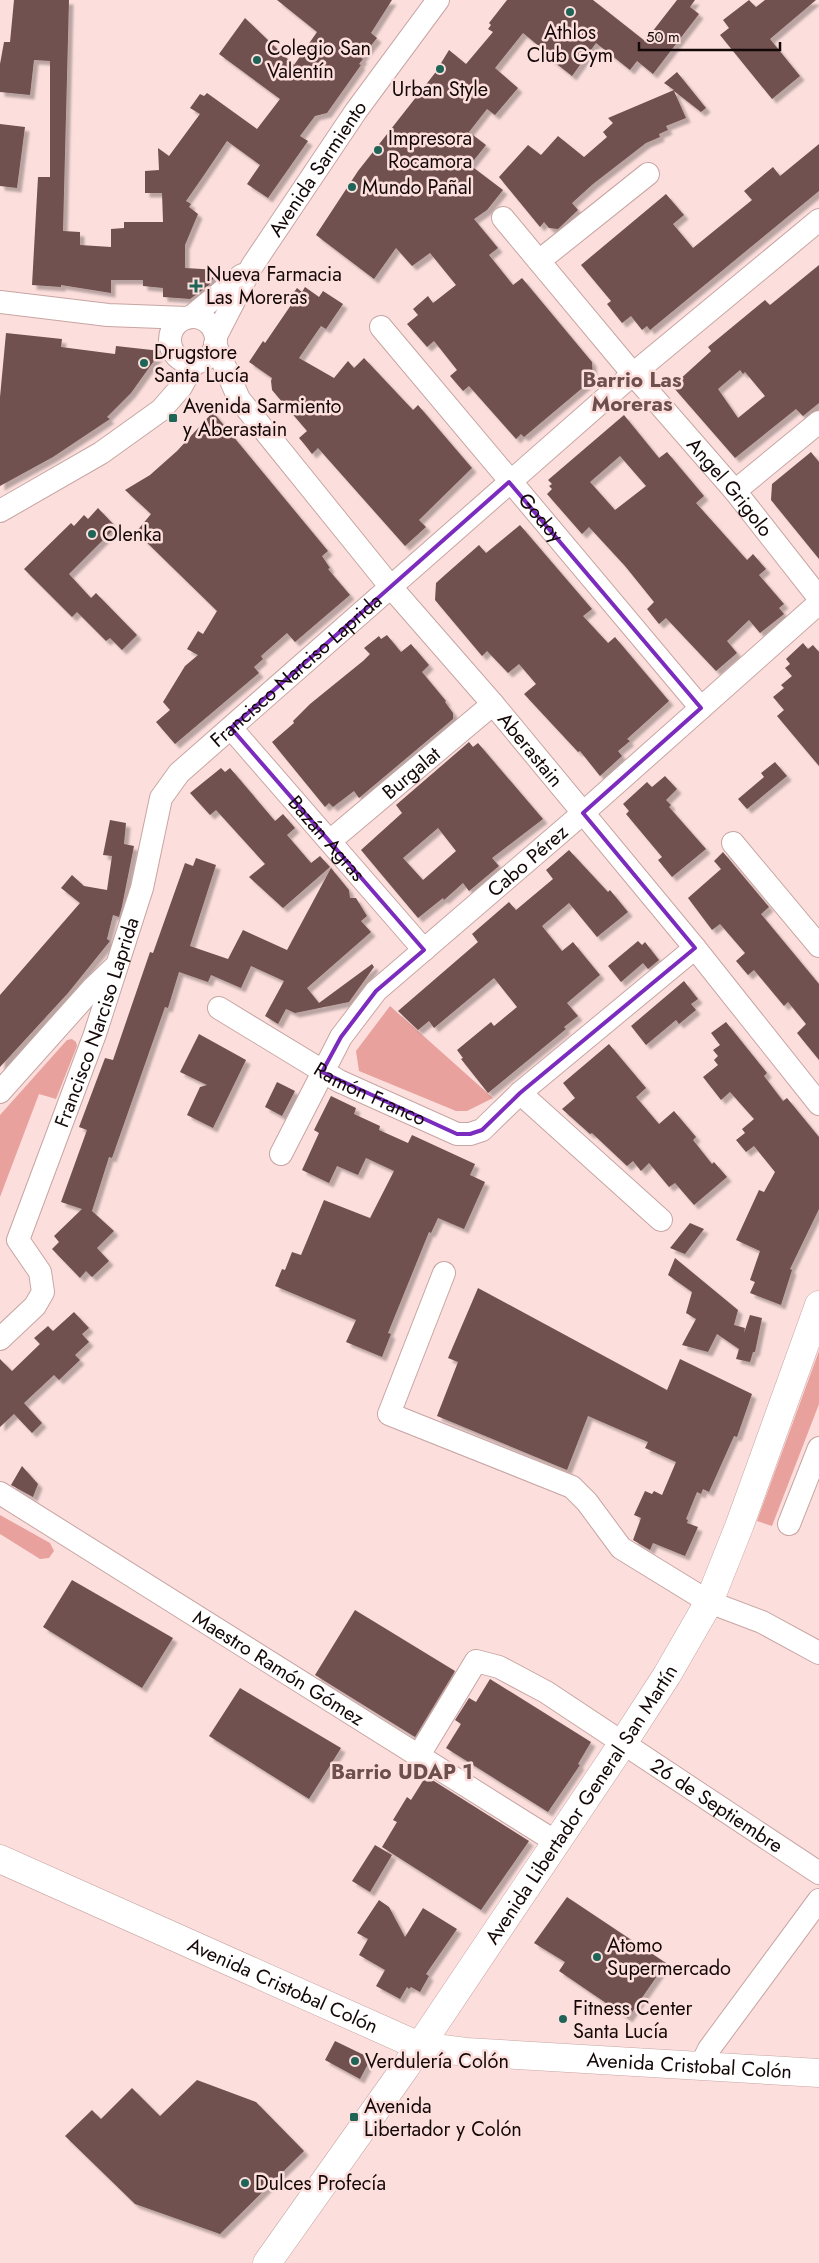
<svg xmlns="http://www.w3.org/2000/svg" width="819" height="2263" viewBox="0 0 819 2263" font-family="Jost,sans-serif">
<style>
.green{fill:#e8a19d}
.building{fill:#6f514f;fill-rule:evenodd;filter:url(#shadow)}
.lines{fill:none;stroke-linecap:round;stroke-linejoin:round}
.minor-casing{stroke:#c7a5a2;stroke-width:24}
.major-casing{stroke:#c7a5a2;stroke-width:29}
.minor{stroke:#fff;stroke-width:22}
.major{stroke:#fff;stroke-width:28}
.marked{fill:none;stroke:#7b2cbf;stroke-width:4;stroke-linejoin:round}
.poi-dot{fill:#1e6457;stroke:#fcdfdd;stroke-width:2}
.labels{text-anchor:middle;dominant-baseline:central;stroke-width:5;stroke-linejoin:round;paint-order:stroke}
.poi-label{font-size:20px;fill:#130807;stroke:#fcdfdd;text-anchor:start}
.street-label{font-size:20px;fill:#130807;stroke:#fcdfdd}
.neighbourhood-label{font-size:21px;font-weight:bold;fill:#6d4f4d;stroke:#fcdfdd}
</style>
<defs>
<filter id="shadow"><feDropShadow dx="4.5" dy="4.5" stdDeviation="1" flood-color="#0004"/></filter>
</defs>
<rect width="100%" height="100%" fill="#fcdfdd"/>
<path class="green" d="M390,1006l103,92 -26,13h-11l-97,-40 -3,-20z
M72,1039l4,3 1,4 -21,53 -17,-5 -39,103v-82l67,-75z
M819,1351v53l-47,122 -15,-5z
M0,1515l50,28 4,8 -5,7 -9,1 -40,-25z"/>
<path class="building" d="M14,0h55l-6,231 17,1v13l31,2v-18l13,-1v-6h39l-1,-29h-17v-22l14,-1 -1,-22 11,8 31,-42 -10,-6 10,-14 4,2 3,-3 50,36 23,-30 -61,-45 26,-36 49,47 23,-33 -40,-32h115l-21,33 6,5 -16,20 2,1 -4,5 2,1 -34,48 -12,3 -15,20 8,5 -40,57 -21,-14 13,-19 -33,-24 -25,37 -16,23 5,3 -2,3 9,7 -13,31v23l34,2 -10,15 -19,14 -27,-2v-9l-20,-2v-6h-32v13l-50,-8v2l-29,-2 6,-108h12v-116l-16,-1 -4,35 -30,-3v-28l4,-22h6z
M507,0h86l52,41 32,-41h18l-5,7 9,7 -46,60 -16,-13 -7,9 -34,-27 -24,33 -28,-22 2,-2 -23,-19 -28,35 23,20 -23,27 -8,-6 -18,23 17,13 -16,20 33,25 -16,20 -13,9 24,29 -9,7 24,30 9,-7 70,84 1,17 -69,58 -3,-3 -5,5 -47,-53 -6,5 -6,-7 -7,-8 7,-6 -23,-29 -7,6 -20,-23 11,-9 -5,-6 15,-13 5,7 23,-18 -26,-32 -18,13 -16,-18 -22,31 -58,-44 42,-64 77,-98 14,-23 17,14 27,-32 -5,-3 3,-4 -2,-2z
M749,0l7,7 9,-7h51l-46,39 30,37 -28,23 -52,-64 9,-7 -6,-8z
M677,72l29,36 -5,4 -27,-21 12,27 -20,8 2,4 -9,4 1,3 -14,6 -53,41 -21,19 6,7 -20,19 -9,-1 -5,-6 -4,5 -41,-50 29,-32 13,10 17,-19 26,21 23,-20 -4,-5 10,-9 -5,-5 66,-28 -10,-7z
M0,124l25,3 -8,61 -17,-2z
M819,144v47l-169,139 -3,-4 -5,4 -11,-14 -9,7 -15,-19 4,-3 -30,-36 85,-71 18,21 -11,9 20,24 59,-48 -8,-9 29,-24 7,9z
M819,265v138l-16,13 -7,-7 -61,49 -61,-70 6,-5 -2,-2 33,-30 -3,-4 57,-47 5,5zM740,370l3,4 2,-2 20,24 -27,22 -20,-29z
M305,287l14,10 4,-6 20,13 -17,25 -5,-3 -22,32 35,20 14,-17 6,7 10,-10 49,52 5,-5 54,63 -53,52 7,7 -21,19 -87,-98 -6,6 -7,-9 -6,-7 8,-7 -35,-41 -1,-9 1,-3 -23,-16 14,-21 2,2 26,-38 -4,-3 10,-14 5,4z
M6,333l56,6 -1,8 54,7 1,-8 45,5 -30,42 -24,24 3,2 -57,38 -53,29v-89z
M213,412l115,139 -6,5 8,12 -2,1 22,26 -55,47 -8,-9 -26,23 2,3 -9,8 5,6 -84,71 -19,-22 14,-12 -7,-8 22,-36 13,-11 -11,-6 11,-18 5,3 14,-23 -81,-79 15,-18 -26,-24 25,-15 27,-24z
M624,415l35,43 8,-6 37,44 -8,7 51,57 6,-6 13,15 -7,6 25,29 -5,4 5,6 -24,19 -11,-13 -22,21 10,12 -21,18 -50,-53 -7,6 -12,-15 7,-7 -29,-36 -36,-39 -7,7 -35,-40 5,-5 -3,-3 3,-2 -4,-4zM620,456l26,30 -31,24 -25,-28z
M811,452l8,10v97l-48,-59 1,-16z
M98,508l18,19 -47,47 22,24 5,-5 41,42 -15,15 -12,-12 -4,3 -29,-29 -5,5 -48,-48 47,-46 3,3 10,-11 4,4z
M520,525l72,84 -9,7 25,27 7,-6 54,64 -42,38 3,2 -12,10 4,5 -22,20 -20,-25 -2,1 -54,-58 12,-10 -17,-20 -11,9 -21,-22 -5,5 -47,-56 1,-17 10,-9 33,-29 7,8z
M387,635l14,17 10,-8 18,21 -7,7 24,29 -1,1 8,11v6l-94,79 -5,-7 -21,16 -4,-4 -4,4 -53,-65 22,-19 -1,-2 17,-17 53,-43 7,-7 -6,-6 15,-12 2,3z
M803,643l5,6 5,-4 6,7v114l-42,-50 7,-6 -11,-13 11,-9 -3,-3 11,-9 -7,-8 5,-4 -4,-5z
M469,742l4,5 5,-4 65,76 -51,39 7,8 -30,25 -6,-8 -19,17 -1,-2 -25,20 -57,-68 41,-37 -6,-8zM438,828l18,23 -33,29 -20,-22z
M775,762l12,14 -40,33 -9,-10 26,-22 -3,-4z
M221,768l4,4 5,-4 45,53 8,-7 12,14 -8,7 24,28 9,-7 10,11 -47,41 -34,-31 16,-13 -49,-54 -6,5 -20,-22z
M665,776l12,13 -11,11 5,5 -2,2 37,42 -34,28 -14,-17 4,-3 -36,-43 3,-3 -6,-7 24,-22 5,5z
M110,820l16,3 -2,21 10,2 -12,60 -3,11 -6,-2 -6,24 3,2 -42,52 -68,74v-72l80,-92 -19,-15 11,-13 12,11 23,4 5,-34 -9,-1z
M569,850l39,42 2,-2 18,22 -31,25 -28,-34 -27,23 20,25 11,-9 27,33 -33,28 11,13 -14,11 2,2 -78,64 -27,-34 2,-1 -6,-8 34,-28 3,4 23,-19 -23,-29 -60,50 -5,-7 -11,9 -20,-19 80,-69 -6,-8 37,-32 7,8 37,-31 -7,-9z
M723,852l46,55 -8,7 58,70v76l-22,-27 9,-9 -18,-22 -4,4 -30,-36 -6,5 -12,-14 9,-8 -25,-29 -8,6 -24,-32 33,-29 -7,-8z
M196,858l20,7 -26,81 38,13 15,-29 44,20 44,-82 18,22 1,8h6l11,18 -6,5 10,11 -64,56 12,15 53,-39 2,3 -25,35 -54,11 -9,-4 -8,15 -13,-8 19,-35 -33,-15 -10,22 -30,-13 -3,7 -29,-10 -11,36 -3,-1 -53,151 -3,-1 -17,54 22,20 -17,17 12,13 -17,16 -6,-6 -6,7 -28,-29 7,-7 -5,-6 28,-27 -21,-7 26,-72 -8,-3 26,-69 8,2 37,-108 3,1 32,-90 8,3z
M638,941l4,4 3,-3 14,18 -11,9 -5,-6 -22,19 -13,-16z
M684,981l14,18 -7,5 5,6 -17,14 -3,-4 -30,25 -15,-19z
M726,1022l41,51 -3,3 19,25 4,-3 32,39v72l-29,60 2,1 -11,35 -31,-12 5,-11 -5,-2 10,-29 -24,-11 23,-50 5,2 11,-20 -21,-26 -8,6 -10,-12 9,-7 -3,-4 12,-10 -24,-27 -9,8 -18,-23 15,-12 -4,-5 4,-4 -5,-6 7,-5 -9,-12z
M199,1034l47,26 -33,68 -26,-13 13,-28 7,-2 -27,-13z
M609,1044l37,44 -10,9 23,27 15,-13 22,26 -3,3 19,24 2,-2 13,15 -33,28 -19,-22 -6,4 -20,-24 -8,8 -8,-10 -6,5 -35,-33 -2,1 -28,-25 13,-11 -12,-15z
M277,1082l18,9 -13,25 -17,-9z
M331,1096l25,12 -2,6 26,12 -1,4 29,13 4,-8 63,29 -5,11 15,7 -21,47 -26,-11 -7,15 -2,-1 -41,101 3,1 -9,23 -36,-15 10,-22 -81,-34 7,-17 3,1 7,-18 9,3 23,-55 46,18 24,-47 -28,-13 -8,17 -21,-9 -8,17 -27,-13 17,-37 -5,-3z
M690,1223l14,6 -19,25 -15,-6z
M675,1258l63,52 -4,15 11,3 -1,5 6,-18 12,3 -7,34h-2l-3,10 -14,-3 3,-10 -22,-15 -9,18 -26,-7 14,-26 -10,-6 6,-21 -24,-17z
M478,1288l189,102 13,-31 72,35 -15,43 -3,-1 -25,56 -6,-3 -2,5 -4,-2 -11,27 2,1 -1,3 11,4 -13,29 -32,-13 -3,7 -17,-10 8,-22 -7,-3 11,-24 7,3 2,-3 8,4 14,-33 -31,-14 3,-6 -60,-26 -21,54 -130,-54 21,-54 -10,-4z
M74,1312l15,16 -7,6 7,8 -14,13 5,5 -21,20 -5,-5 -30,28 18,20 -10,10 -18,-19 -14,13v-68l12,12 28,-27 -6,-6 14,-12 5,5z
M22,1466l16,18 -5,13 -22,-12z
M72,1580l101,58 -31,50 -99,-61z
M355,1610l100,61 -40,66 -100,-62z
M490,1679l101,63 -13,22 2,1 -32,47 -102,-64 15,-24 -6,-4 14,-22 7,4z
M240,1688l101,60 -32,51 -100,-63z
M426,1776l103,65 -48,69 -99,-63 15,-25 -4,-2 14,-23 4,3z
M375,1845l17,10 -22,37 -18,-11z
M567,1897l99,66 -38,55 -69,-47 6,-9 -31,-19z
M379,1900l10,7 16,30 18,-29 34,21 -31,45 3,2 -9,16 -9,-5 -2,2 -2,-2 -7,12 -24,-13 9,-16 -26,-15 9,-16 -11,-6z
M335,2041l29,14 5,7 -9,17 -35,-19z
M197,2080l59,22 48,49 -84,83 -85,-30 -70,-68 27,-26 9,9 31,-31 28,28z"/>
<g class="lines">
<g class="minor-casing">
<g id="minor">
<path id="s1" d="M503,218l130,156 102,117 84,107"/>
<path d="M539,261l109,-87"/>
<path d="M0,302l108,13 79,3"/>
<path d="M191,317l51,-42"/>
<circle cx="193" cy="340" r="23"/>
<path id="s2" d="M381,327l320,381"/>
<path id="s3" d="M216,336l36,-70 104,-155 82,-111"/>
<path id="s4" d="M215,344l24,55 151,187 103,118 202,244 124,156"/>
<path d="M735,491l84,-69"/>
<path d="M0,511l101,-58 60,-43 20,-23 13,-24"/>
<path id="s5" d="M231,728l193,222"/>
<path id="s6" d="M330,841l163,-137"/>
<path d="M733,843l86,103"/>
<path id="s7" d="M219,1008l120,73 118,53h13l12,-4 38,-37 175,-145"/>
<path d="M0,1092l92,-103 24,-23"/>
<path d="M520,1093l141,127"/>
<path id="s8" d="M281,1154l60,-117 35,-46 207,-178 236,-210"/>
<path d="M444,1273l-55,141 183,73 15,15 34,46 88,54 53,20 57,31"/>
<path id="s9" d="M0,1339l35,-33 8,-14 -3,-20 -22,-32 77,-206 47,-146 19,-90 18,-25 454,-399 186,-154"/>
<path id="s10" d="M0,1493l556,349"/>
<path d="M789,1524l30,-76"/>
<path id="s11" d="M419,1755l57,-94 23,6 47,25 273,181"/>
<path d="M700,2067l9,-18 110,-149"/>
</g>
</g>
<g class="major-casing">
<g id="major">
<path id="s12" d="M0,1859l419,187 47,6 353,21"/>
<path id="s13" d="M267,2263l138,-195 218,-325 44,-68 42,-73 31,-78 79,-219"/>
</g>
</g>
<use href="#minor" class="minor"/>
<use href="#major" class="major"/>
</g>
<path class="marked" d="M509,482l192,226 -118,105 112,135 -175,145 -38,37 -12,4h-13l-135,-62 19,-35 35,-46 48,-41 -193,-222z"/>
<g class="poi-dot">
<circle cx="570" cy="12" r="5"/>
<circle cx="257" cy="60" r="5"/>
<circle cx="440" cy="69" r="5"/>
<circle cx="378" cy="150" r="5"/>
<circle cx="352" cy="187" r="5"/>
<path d="M193.5 278.5h5v5h5v5h-5v5h-5v-5h-5v-5h5z"/>
<circle cx="144" cy="363" r="5"/>
<rect x="168" y="413" width="10" height="10" rx="2.5"/>
<circle cx="92" cy="534" r="5"/>
<circle cx="597" cy="1957" r="5"/>
<circle cx="563" cy="2019" r="5"/>
<circle cx="355" cy="2061" r="5"/>
<rect x="349" y="2112" width="10" height="10" rx="2.5"/>
<circle cx="245" cy="2183" r="5"/>
</g>
<g class="labels">
<g class="poi-label">
<text x="570" y="32" text-anchor="middle">Athlos<tspan x="570" dy="23">Club Gym</tspan></text>
<text x="267" y="48">Colegio San<tspan x="267" dy="23">Valentín</tspan></text>
<text x="440" y="89" text-anchor="middle">Urban Style</text>
<text x="388" y="138">Impresora<tspan x="388" dy="23">Rocamora</tspan></text>
<text x="362" y="187">Mundo Pañal</text>
<text x="206" y="274">Nueva Farmacia<tspan x="206" dy="23">Las Moreras</tspan></text>
<text x="154" y="352">Drugstore<tspan x="154" dy="23">Santa Lucía</tspan></text>
<text x="183" y="406">Avenida Sarmiento<tspan x="183" dy="23">y Aberastain</tspan></text>
<text x="102" y="534">Olenka</text>
<text x="607" y="1945">Atomo<tspan x="607" dy="23">Supermercado</tspan></text>
<text x="573" y="2008">Fitness Center<tspan x="573" dy="23">Santa Lucía</tspan></text>
<text x="365" y="2061">Verdulería Colón</text>
<text x="364" y="2106">Avenida<tspan x="364" dy="23">Libertador y Colón</tspan></text>
<text x="255" y="2183">Dulces Profecía</text>
</g>
<g class="street-label">
<text stroke="none"><textPath href="#s3" startOffset="196">Avenida Sarmiento</textPath></text>
<text stroke="none"><textPath href="#s1" startOffset="352">Angel Grigolo</textPath></text>
<text stroke="none"><textPath href="#s2" startOffset="249">Godoy</textPath></text>
<text stroke="none"><textPath href="#s9" startOffset="775">Francisco Narciso Laprida</textPath></text>
<text stroke="none"><textPath href="#s4" startOffset="516">Aberastain</textPath></text>
<text stroke="none"><textPath href="#s6" startOffset="106">Burgalat</textPath></text>
<text stroke="none"><textPath href="#s5" startOffset="146">Bazán Agras</textPath></text>
<text stroke="none"><textPath href="#s8" startOffset="389">Cabo Pérez</textPath></text>
<text stroke="none"><textPath href="#s9" startOffset="355">Francisco Narciso Laprida</textPath></text>
<text stroke="none"><textPath href="#s7" startOffset="174">Ramón Franco</textPath></text>
<text stroke="none"><textPath href="#s10" startOffset="329">Maestro Ramón Gómez</textPath></text>
<text stroke="none"><textPath href="#s13" startOffset="556">Avenida Libertador General San Martín</textPath></text>
<text stroke="none"><textPath href="#s11" startOffset="392">26 de Septiembre</textPath></text>
<text stroke="none"><textPath href="#s12" startOffset="310">Avenida Cristobal Colón</textPath></text>
<text stroke="none"><textPath href="#s12" startOffset="730">Avenida Cristobal Colón</textPath></text>
</g>
<g class="neighbourhood-label">
<text x="632" y="380">Barrio Las<tspan x="632" dy="24">Moreras</tspan></text>
<text x="402" y="1772">Barrio UDAP 1</text>
</g>
</g>
<path d="M639 42v8h141v-8" fill="none" stroke="#130807" stroke-width="2.5"/>
<text x="646" y="42" font-size="15" fill="#130807" stroke="#fcdfdd" stroke-width="4" paint-order="stroke">50 m</text>
</svg>
